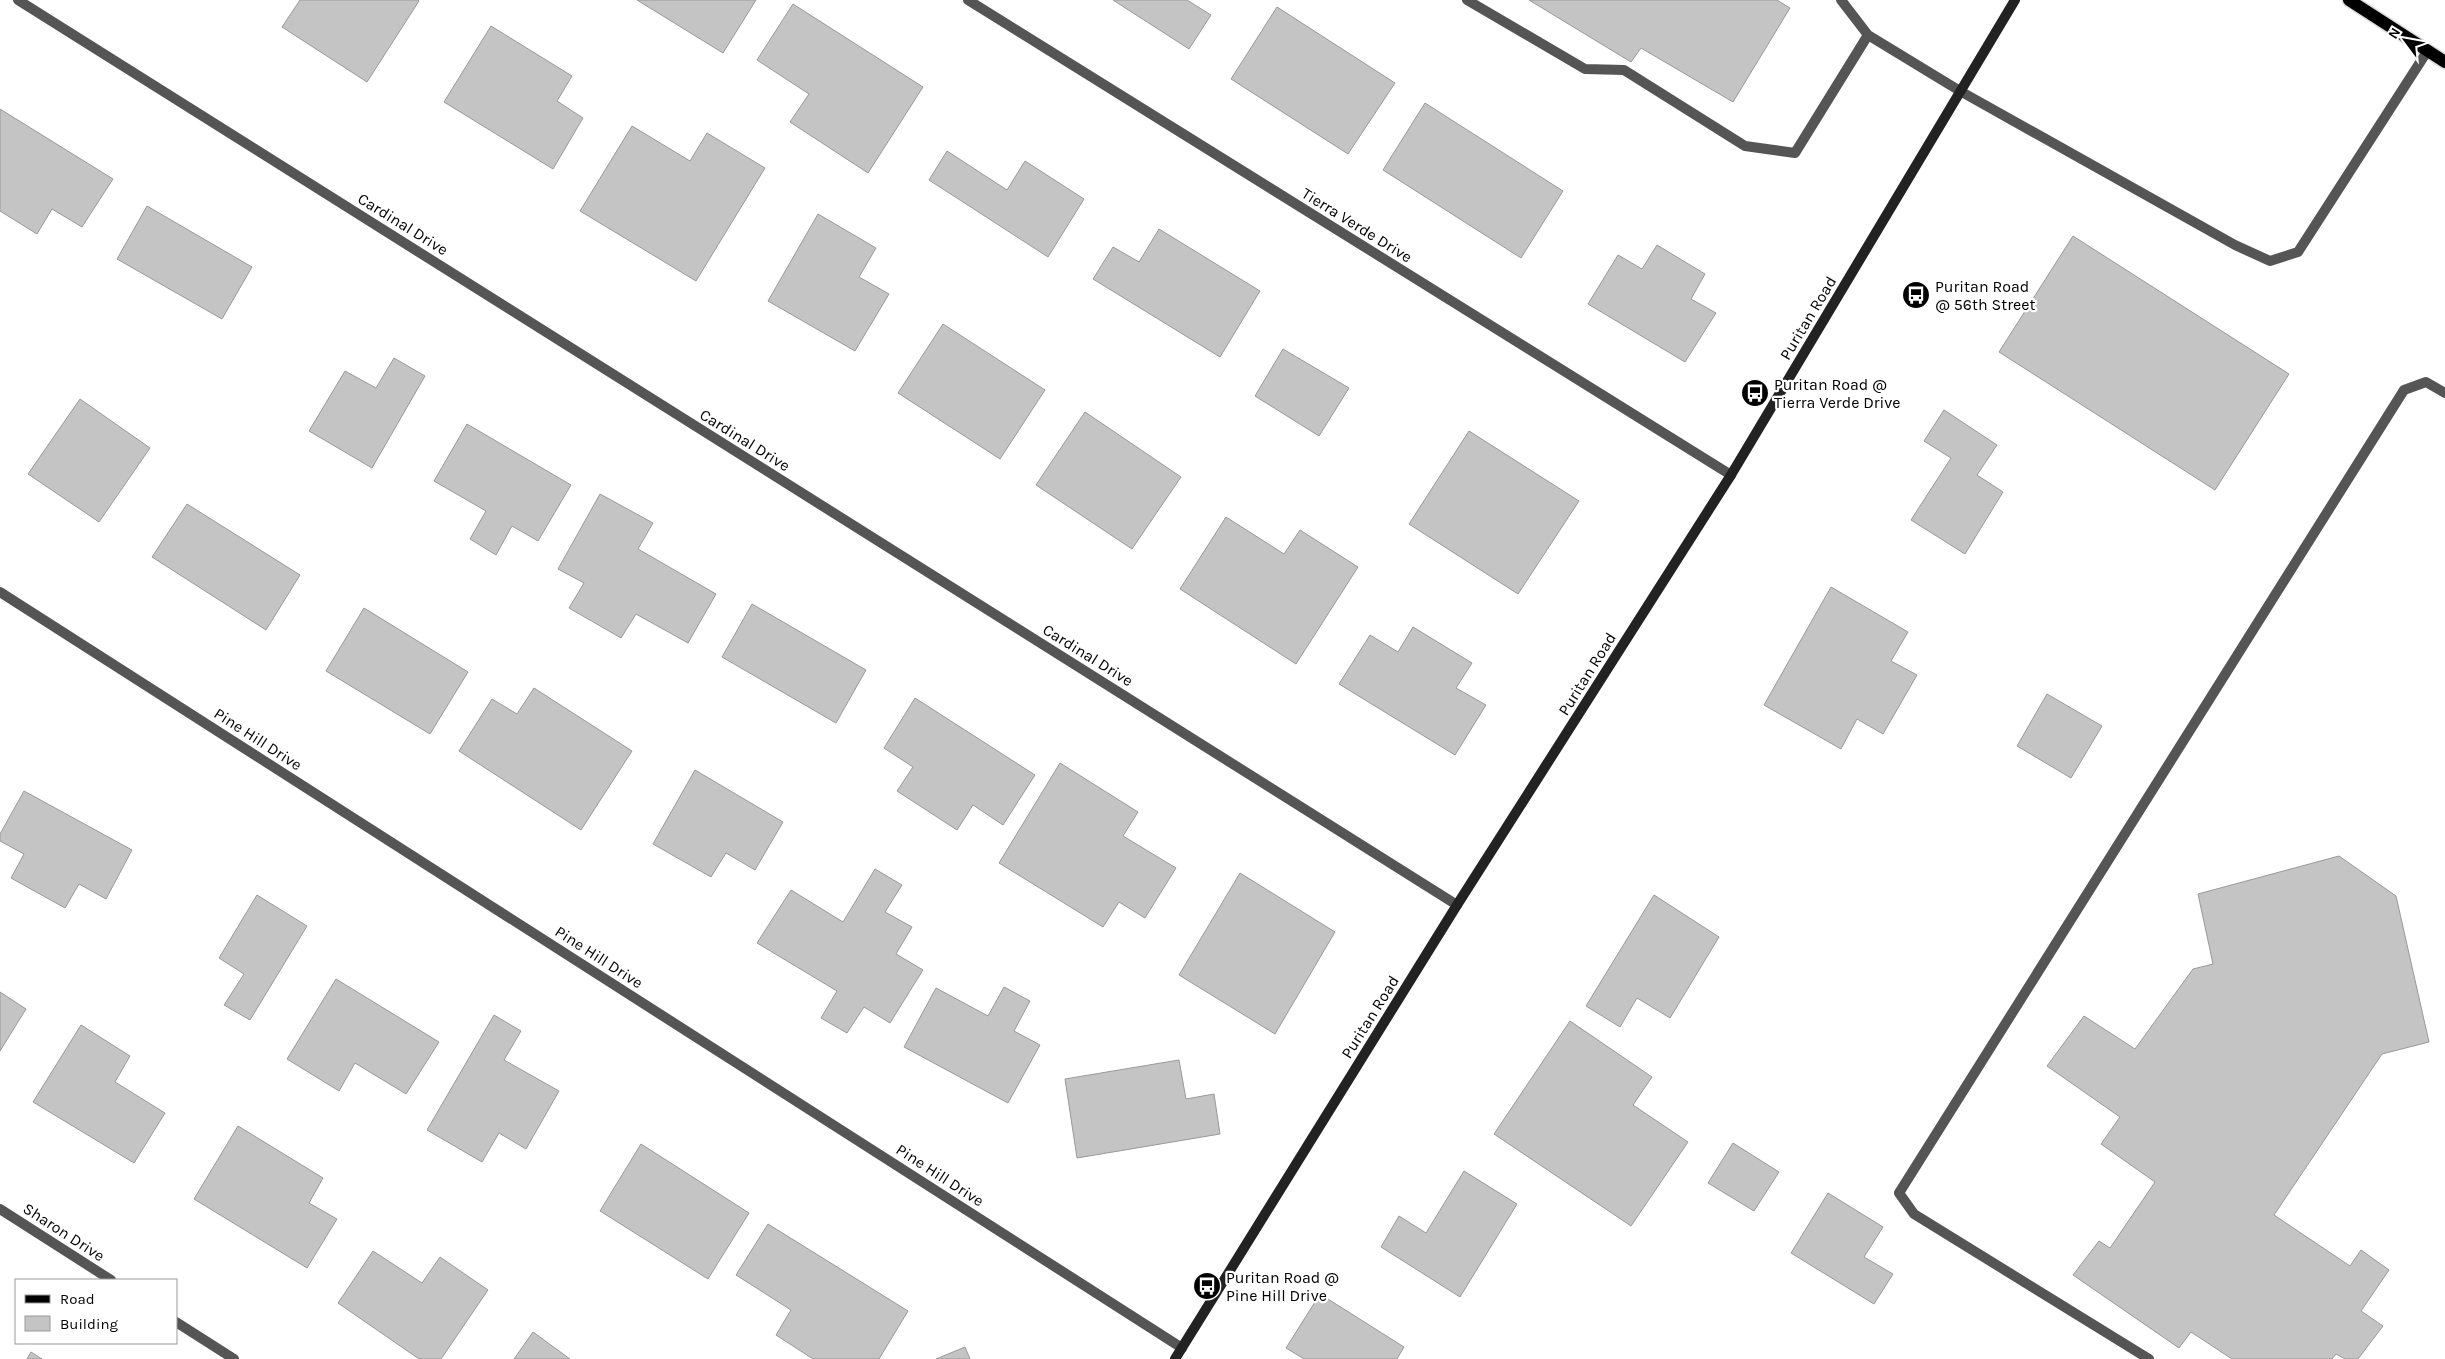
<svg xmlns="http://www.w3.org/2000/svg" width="2445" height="1359" viewBox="0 0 2445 1359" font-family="Karla,sans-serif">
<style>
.building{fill:#c4c4c4;stroke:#999}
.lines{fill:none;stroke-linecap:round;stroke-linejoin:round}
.primary-casing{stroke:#dbdbdb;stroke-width:15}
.lane{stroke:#555;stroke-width:10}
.street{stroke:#555;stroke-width:10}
.secondary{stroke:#222;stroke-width:10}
.primary{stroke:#000;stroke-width:12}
.labels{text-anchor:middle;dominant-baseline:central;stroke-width:4.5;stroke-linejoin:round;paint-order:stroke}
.street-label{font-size:16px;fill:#000;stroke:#fff}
.poi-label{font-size:16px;fill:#000;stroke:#fff;text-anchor:start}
</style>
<rect width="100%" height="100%" fill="#fff"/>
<path class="building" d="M300,0h118l1,1 -52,81 -85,-55z
M637,0h119l-33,53z
M1113,0h74l24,15 -22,34z
M1529,0h248l13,8 -57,94 -92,-54 -10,14z
M793,4l130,83 -55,86 -78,-51 19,-28 -52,-34z
M1277,7l118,76 -47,71 -117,-75z
M491,26l81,50 -15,25 26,17 -30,51 -109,-67z
M1425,103l138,88 -42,67 -138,-88z
M0,109l113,70 -31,48 -30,-18 -15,25 -37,-23z
M632,126l58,35 17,-28 58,35 -69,113 -116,-70z
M947,151l60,39 18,-29 59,38 -36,58 -119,-77z
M147,206l105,61 -30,52 -105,-60z
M818,214l58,34 -17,29 30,17 -34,57 -87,-50z
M1159,229l101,62 -40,66 -127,-78 20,-32 26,15z
M2073,236l216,138 -74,116 -216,-138z
M1657,245l48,29 -14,25 25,14 -31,49 -97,-58 30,-49 24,14z
M943,324l102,66 -45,69 -102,-66z
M1283,349l66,39 -30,48 -64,-40z
M394,358l31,18 -53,92 -63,-37 36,-60 31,17z
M80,399l70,49 -51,74 -71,-48z
M1944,410l53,35 -20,30 26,17 -38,62 -54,-34 40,-62 -27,-17z
M1085,412l96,65 -49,72 -96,-64z
M467,424l104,61 -33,56 -26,-15 -16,29 -26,-16 16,-28 -52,-30z
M1469,431l110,70 -61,93 -109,-70z
M600,494l53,29 -15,26 78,45 -28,49 -52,-29 -15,24 -52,-30 15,-25 -26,-14z
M187,504l113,71 -34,55 -114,-73z
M1226,517l58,37 16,-24 58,37 -62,97 -116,-75z
M1831,587l77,45 -17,29 26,14 -34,59 -26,-15 -16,30 -77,-44z
M752,604l114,66 -30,53 -114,-66z
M364,608l104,64 -38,62 -104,-63z
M1413,627l59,36 -16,25 30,17 -31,50 -116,-71 31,-49 28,17z
M534,688l98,63 -51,79 -122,-79 33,-52 25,15z
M2047,694l55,32 -31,52 -54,-32z
M915,698l120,77 -32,50 -30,-20 -16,25 -60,-39 16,-24 -29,-19z
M1060,763l78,49 -15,24 53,32 -31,50 -26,-16 -16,25 -104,-64z
M695,770l88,52 -28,48 -29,-17 -15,24 -58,-33z
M24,791l108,59 -26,49 -27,-15 -14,24 -54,-30 13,-24 -24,-13v-7z
M2339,856l57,40 33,146 -47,12 -108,161 76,51 11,-16 28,20 -28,41 22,15 -25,33h-13l-9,-5 -4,5h-100l-41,-27 -12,16 -106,-73 26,-34 11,7 45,-66 -54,-38 19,-27 -73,-51 37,-50 51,33 58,-80 20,-5 -15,-70z
M875,869l27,16 -17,27 27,15 -16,27 27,16 -33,53 -26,-16 -17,26 -26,-15 16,-27 -80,-48 34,-53 52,32z
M1240,873l95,59 -60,102 -96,-59z
M257,895l50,31 -57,94 -26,-15 20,-31 -25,-16z
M1654,895l65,42 -49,81 -33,-20 -17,29 -34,-21z
M336,979l103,63 -33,52 -51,-31 -16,28 -52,-32z
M1004,987l26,14 -16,30 26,14 -32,58 -104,-56 32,-59 52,28z
M0,992l26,17 -26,42z
M494,1015l27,16 -17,29 55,31 -33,58 -27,-16 -17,29 -55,-32z
M1570,1021l82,56 -19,28 55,37 -57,84 -137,-92z
M81,1025l49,31 -15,26 50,31 -31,50 -101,-61z
M1179,1060l7,39 28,-5 6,40 -143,24 -12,-79z
M238,1126l85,52 -14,25 28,16 -30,49 -113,-69z
M1733,1143l46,29 -25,39 -46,-28z
M641,1144l108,69 -41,66 -108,-68z
M1464,1171l53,33 -57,93 -79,-50 18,-31 27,17z
M1828,1193l55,34 -19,30 29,17 -19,30 -83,-51z
M768,1224l140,87 -29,48h-66l-37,-24 15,-25 -55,-35z
M373,1251l49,32 18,-26 48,33 -47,69h-22l-81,-56z
M1320,1294l84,53 -7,12h-93l-18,-11z
M533,1332l37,27h-56z
M965,1347l5,12h-34z
M31,1352l11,7h-15z"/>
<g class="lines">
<g class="primary-casing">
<path id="primary" d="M2349,0l96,62"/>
</g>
<path class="lane" d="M1467,0l118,69 39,1 121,76 50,7 73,-118
M1841,0l27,35 92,56 275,154 35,16 28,-9 130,-202
M2149,1359l-235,-145 -15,-21 505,-803 22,-8 19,11"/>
<path class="street" d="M18,0l1439,905
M968,0l763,475
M0,592l1182,756
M0,1209l111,71
M176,1322l58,37"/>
<path class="secondary" d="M1175,1359l282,-454 274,-430 284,-475"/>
<use href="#primary" class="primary"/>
</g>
<defs>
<g id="bus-disc" transform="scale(1.4375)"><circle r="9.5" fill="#000" stroke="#fff"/><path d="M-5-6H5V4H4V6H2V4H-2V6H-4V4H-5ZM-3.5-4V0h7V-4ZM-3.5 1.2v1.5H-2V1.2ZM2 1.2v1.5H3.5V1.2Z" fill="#fff"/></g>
</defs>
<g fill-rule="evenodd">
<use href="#bus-disc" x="1916" y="295"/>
<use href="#bus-disc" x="1755" y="393"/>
<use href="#bus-disc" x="1207" y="1286"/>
</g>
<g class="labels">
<g class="street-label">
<text transform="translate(403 224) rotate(32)">Cardinal Drive</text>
<text transform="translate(1357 225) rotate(32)">Tierra Verde Drive</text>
<text transform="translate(1808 318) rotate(-59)">Puritan Road</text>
<text transform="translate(745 440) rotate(32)">Cardinal Drive</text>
<text transform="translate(1088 655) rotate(32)">Cardinal Drive</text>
<text transform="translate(1587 674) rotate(-58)">Puritan Road</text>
<text transform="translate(258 739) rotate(33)">Pine Hill Drive</text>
<text transform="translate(599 957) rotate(33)">Pine Hill Drive</text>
<text transform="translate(1370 1017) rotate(-58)">Puritan Road</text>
<text transform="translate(940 1175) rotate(33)">Pine Hill Drive</text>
<text transform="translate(64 1232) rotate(33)">Sharon Drive</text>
</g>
<g class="poi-label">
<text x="1935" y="286">Puritan Road<tspan x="1935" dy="18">@ 56th Street</tspan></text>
<text x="1774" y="384">Puritan Road @<tspan x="1774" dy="18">Tierra Verde Drive</tspan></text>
<text x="1226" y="1277">Puritan Road @<tspan x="1226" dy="18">Pine Hill Drive</tspan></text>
</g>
</g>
<rect x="15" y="1279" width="162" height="65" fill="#ffffff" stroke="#999999"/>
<rect x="25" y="1295" width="25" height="8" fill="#000000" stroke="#999999"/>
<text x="60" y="1304" font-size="15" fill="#000000">Road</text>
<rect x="25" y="1316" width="25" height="15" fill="#c4c4c4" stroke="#999999"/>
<text x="60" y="1329" font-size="15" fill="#000000">Building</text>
<g transform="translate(2405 40) rotate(302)" stroke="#ffffff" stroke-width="4" paint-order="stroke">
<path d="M0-4L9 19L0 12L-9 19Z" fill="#000000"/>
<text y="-8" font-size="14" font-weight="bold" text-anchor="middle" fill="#000000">N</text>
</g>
</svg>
